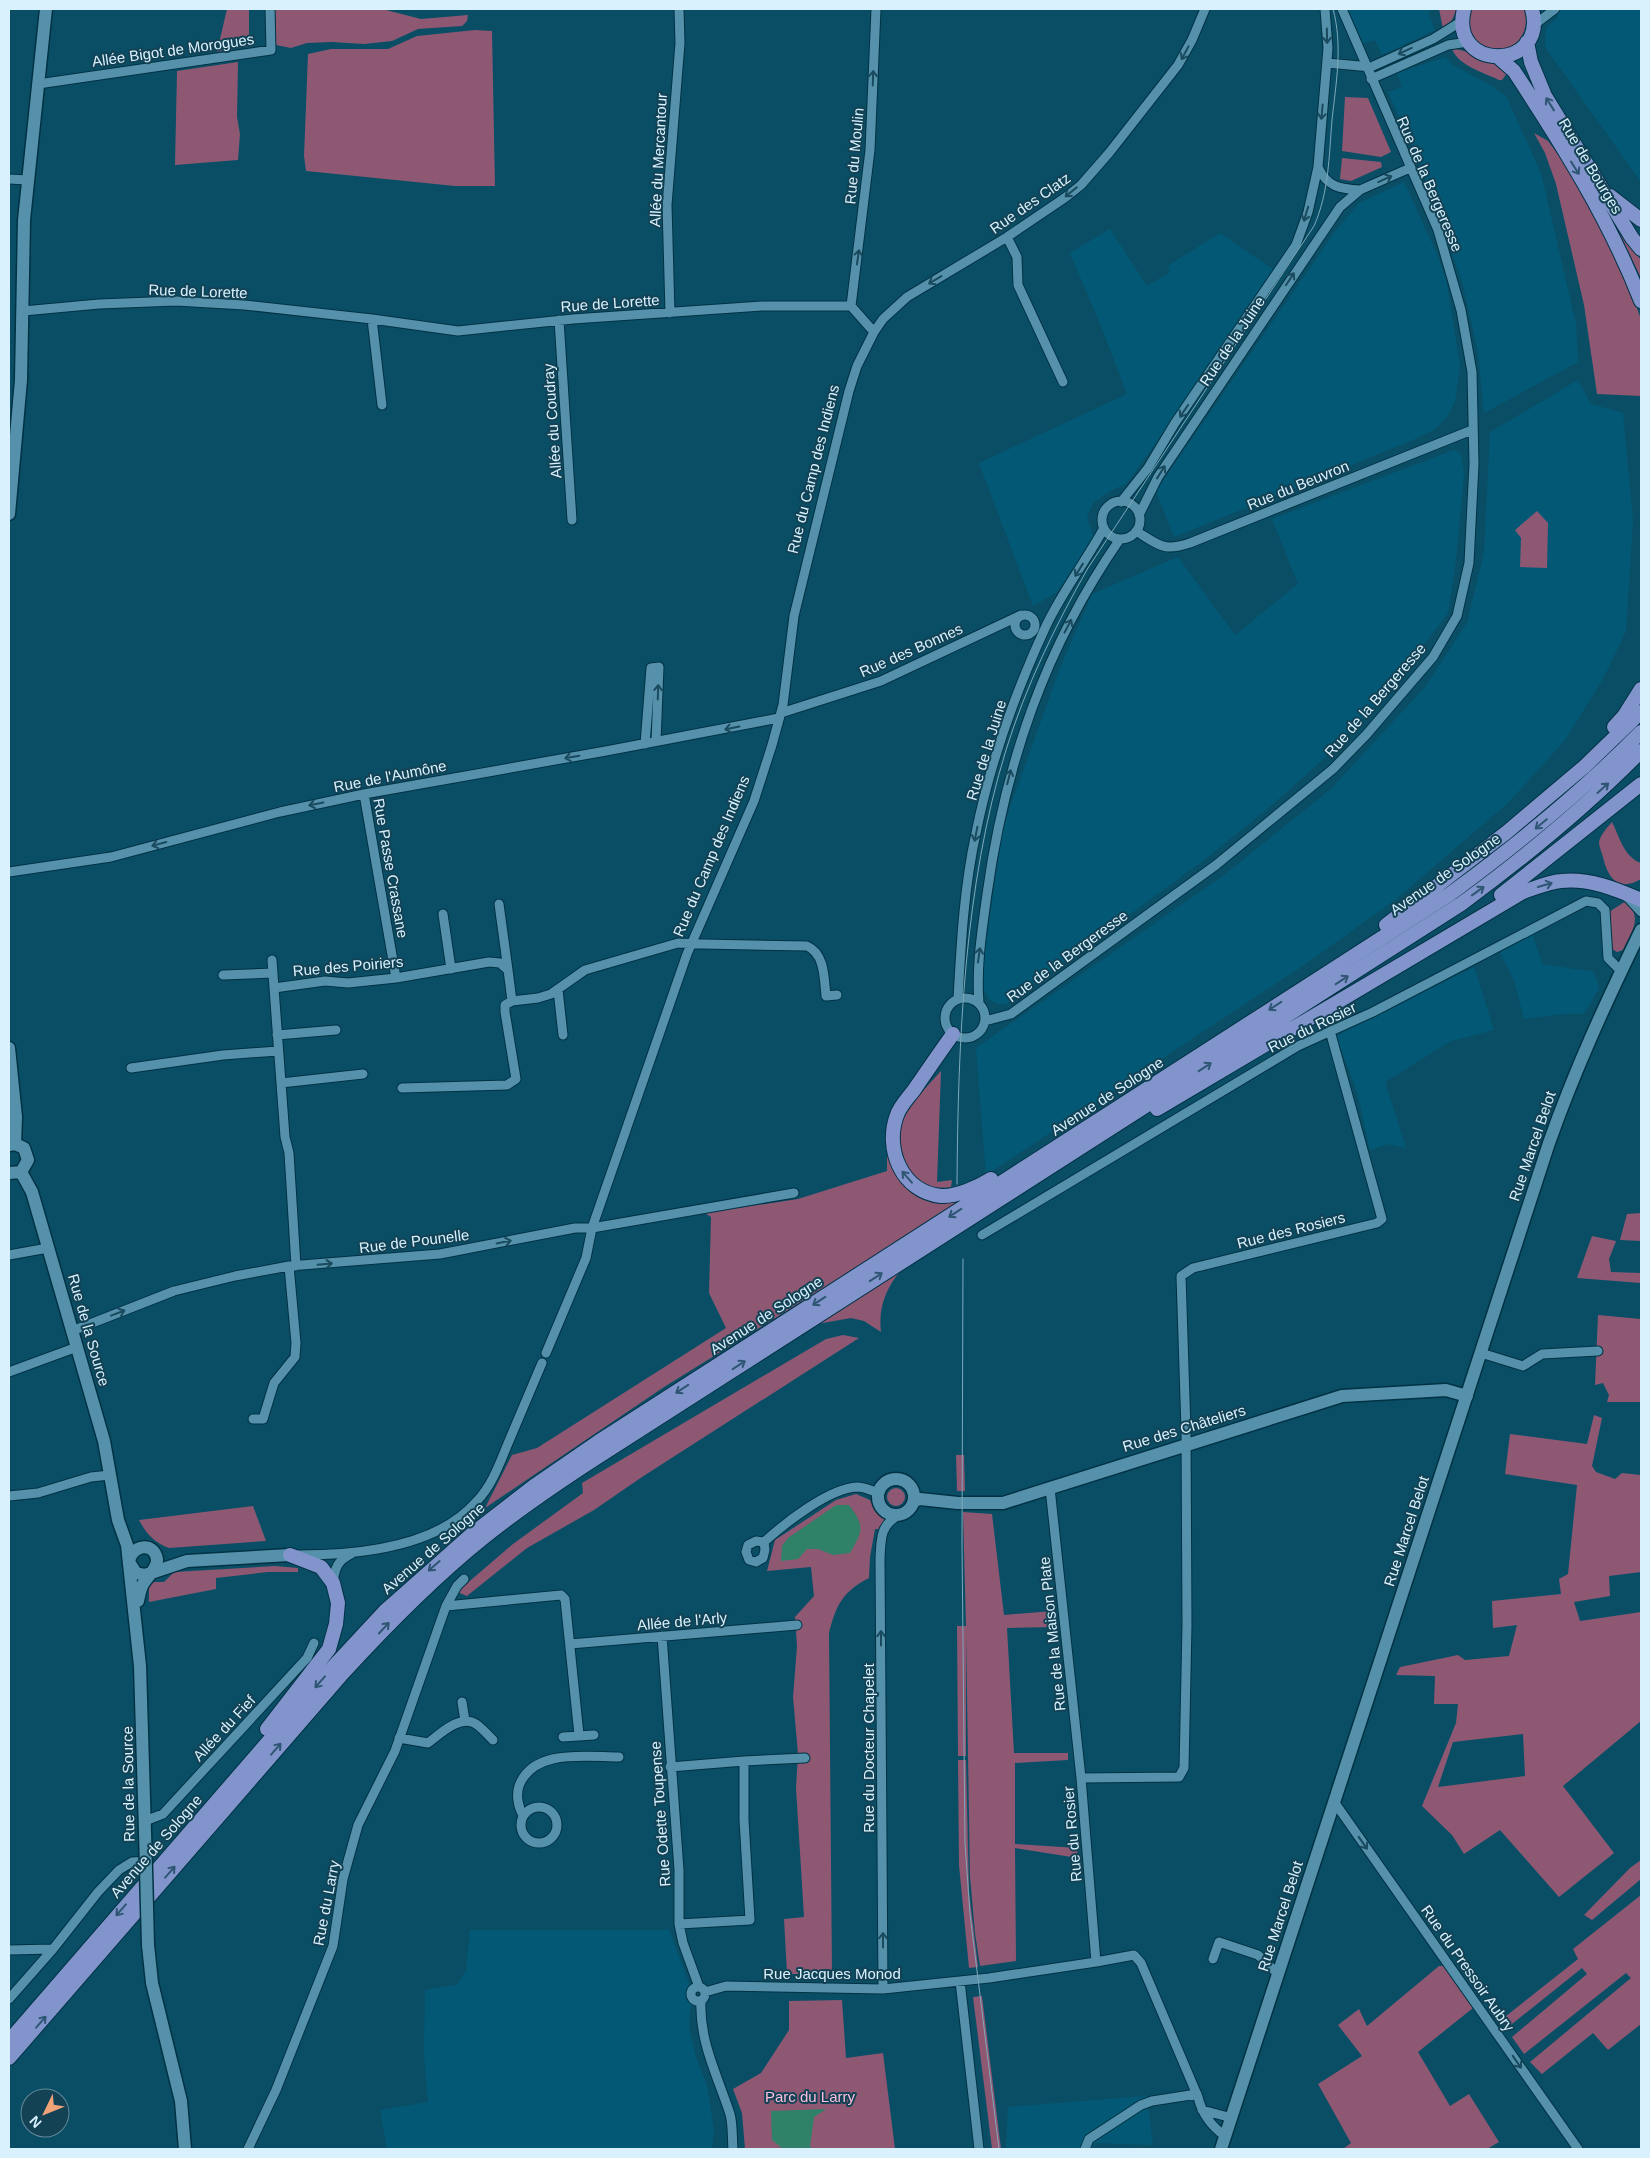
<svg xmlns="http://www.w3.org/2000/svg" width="1650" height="2158" viewBox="0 0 1650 2158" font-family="Helvetica,sans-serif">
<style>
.built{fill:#035975}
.green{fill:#8e5873;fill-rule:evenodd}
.water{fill:#2f8167}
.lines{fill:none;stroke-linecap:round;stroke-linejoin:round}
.street-casing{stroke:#003244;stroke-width:11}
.secondary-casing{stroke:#003244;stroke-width:15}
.primary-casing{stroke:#003244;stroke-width:16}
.street{stroke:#5591ab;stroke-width:9}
.secondary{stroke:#5591ab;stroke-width:12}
.primary{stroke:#8194cc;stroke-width:14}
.tram{stroke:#7ea9bb;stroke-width:1}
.secondary-bridge-casing{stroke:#003244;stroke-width:15;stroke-linecap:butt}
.secondary-bridge{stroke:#5591ab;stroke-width:12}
.oneway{stroke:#1a4a5e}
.oneway2{stroke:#2e5673}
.labels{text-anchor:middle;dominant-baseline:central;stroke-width:4;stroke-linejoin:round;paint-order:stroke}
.street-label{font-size:15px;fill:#d9f1fd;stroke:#134255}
.park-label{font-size:15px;fill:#febddc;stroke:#134255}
</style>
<rect width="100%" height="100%" fill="#0a4e66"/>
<path class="built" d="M1346,9h84l-1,6 6,15 -53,25 -7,-15 -13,4z
M1555,9h86v173l-96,-135 1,-20 12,-9z
M1446,57l7,8 39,21 14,10 35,77 35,151 2,38 -94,51 -6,-62 -16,-70 -46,-127 -28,-62 14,-5 -5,-14z
M1404,182l33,72 9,25 14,87 -5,35 -8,16 -12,12 -20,10 -241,98 -18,-46 178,-258 25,-30z
M1110,229l37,57 23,-14 -2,-6 52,-33 54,37 -106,156 -42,58 -14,6 -19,13 -6,14 7,22 -38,54 -23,13 -54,-143 148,-69 -26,-68 -31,-73z
M1578,380l13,24 32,9 10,107 -7,111 -23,48 -38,61 -56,62 -114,98 -88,63 -321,212 -10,-127 248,-173 107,-86 94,-102 42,-64 17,-70 6,-121z
M1454,450l7,4 3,19 -8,87 -8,53 -61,81 -67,68 -48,43 -68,55 -197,144h-10l-8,-5 -5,-9 -2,-13 1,-13 20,-137 57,-159 32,-74 86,-37 57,78 63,-51 -26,-65z
M1532,932l10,32 52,8 5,16 -15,26h-21l-39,5 -9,-36 -15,-31z
M1474,967l20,63 -43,11 -66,41 21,66 -18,-4 -18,6 -13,-59 -21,-55z
M470,1930h199l25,67 -4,12 -1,19 7,29 11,29 7,44 -2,19h-325l-7,-39 48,-8 -4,-48 1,-64 32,-5 9,-14z
M1147,2096l6,49 -59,-2 -1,6h-87l2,-42z"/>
<path class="green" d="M227,9h22v37l-32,6z
M275,9h107l39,10 47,-4 -1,6 -5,5 -44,3 -26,12 -9,1 -19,2 -32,-2 -25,1 -16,5 -15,-3z
M1439,9h18l-5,11 -9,9z
M1470,9h54c12,35 -34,59 -51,26 -2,-3 -5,-7 -5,-11 0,-5 1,-10 2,-15z
M475,30l17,1 3,155h-40l-149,-15 -2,-15 4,-102 23,-5h57l29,-13z
M1452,49c14,0 44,14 55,24l-5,7h-3c-16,-8 -40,-14 -47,-31z
M238,62l-1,55 3,17 -2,26 -63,5 2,-94z
M1345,97l23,1 23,54 -10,5 -39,-6z
M1534,133l14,8 18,24 26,45 36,74 13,35v77l-44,-2 -13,-89 -28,-121 -11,-31z
M1342,158l39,4 1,5 -31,14 -11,-2z
M1618,230l23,30v18z
M1537,511l11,12 -1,45 -27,-1 1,-29 -6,-8z
M1612,822c8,16 12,35 29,41v16c-22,13 -33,0 -38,-22 -1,-4 -4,-11 -4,-15 2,-8 8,-14 13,-20z
M1626,901c17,18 6,29 -3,49l-6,2 -5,-3 -3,-37z
M941,1071l-4,111 15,-2 -1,7c-17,2 -29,0 -41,-14 -33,-38 5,-73 31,-102z
M887,1152l13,28 13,11 59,5 -308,191 -179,121 27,-53 25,-7 189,-120 -17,-35 2,-76 -6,-4 93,-14 89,-28z
M1641,1213v28l-21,-1 7,-26z
M1592,1236l24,5 -7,18 2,13 30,1v10l-64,-5z
M902,1269c-16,19 -24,38 -21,63l-17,-11 -13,-3 -34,6z
M1598,1315l43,4v83h-34l2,-7 -6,-12 -8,2z
M843,1335l16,3 -217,139 -48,33 -67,38 -60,48 -10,-4 56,-48 70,-51 -1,-10 244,-144z
M1594,1415l8,3 -10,48 4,6 19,7 7,-6 19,2v97l-32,4 1,20 -36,6 6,19 61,-9v109l-78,65 51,67 -55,44 -59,-67 -36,24 -12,-19 -30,-29 34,-83 2,-19h-24l1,-28 -39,-1 4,-8 58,-12 7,5 44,-4 8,-31 -24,3 -1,-27 69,-7 -2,-15 9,-5 9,-89 -72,-11 5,-40 77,10zM1523,1734l2,42 -87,11 15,-45z
M956,1455h8l1,36h-8z
M887 1497a9 9 0 1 1 18 0a9 9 0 1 1-18 0Z
M856,1494l14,6 8,12 8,5 -6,12h-5l-5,28 -1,21c-26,13 -33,27 -40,55l3,341h-45l-3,-55 20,-2 -8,-129 2,-34 -5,-57 4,-51 -2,-29 19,-21 -3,-29 -44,4 8,-31 61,-40z
M253,1506l13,35 -97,7c-15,-6 -22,-13 -30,-28z
M963,1512l29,2 12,101 49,-4 2,16 -48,1 7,125h54v7l-53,3v81l62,4 1,10 -63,-10 1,113 -36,5 -5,-33 -5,-57 -4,-242v122h-8l-1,-130h9z
M275,1566l23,2v4h-30l-52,6v11l-67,13v-16l5,-4h10l10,-10z
M958,1760h8l3,132 9,75 -9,1 -10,-103z
M1641,1860v19l-49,41 -8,-5 46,-47z
M1641,1895v129l-33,26 -15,-17 -51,41 -12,-12 101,-84 -5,-5 -102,81 -12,-17 75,-63 -5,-6 -75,60 -6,-8 77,-61 -5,-10z
M1439,1966h5l29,42 -55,44 32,54 19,-12 30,48 -12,7h-144l8,-6 -33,-59 44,-28 -24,-31 21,-16 8,17z
M982,1996l19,153h-9l-19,-152z
M842,2000l4,58 37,-5 12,96h-150l-3,-36 -9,-24 28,-16 28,-43v-29z"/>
<path class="water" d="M836,1505h13c16,21 14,26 1,48l-17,2 -15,-6h-11l-9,10 -17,2 1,-15 6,-8z
M826,2109l-12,8 -4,29 2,3h-29l-11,-9 -1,-29z"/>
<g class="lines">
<g class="street-casing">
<path id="street" d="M1534,25l21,-16
M1327,63l44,4 62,-28 29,-18
M1371,79l77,-34 20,-3
M38,84l233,-34 -1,-41
M1318,167c9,20 22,22 42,23
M9,179l19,1
M1007,237l10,20 1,28 45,97
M851,306l23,26 9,-13 24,-22 100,-60 59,-40 15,-12 28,-32 69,-88 14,-25 13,-31
M851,306l19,-156 6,-141
M23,311l76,-7 77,-3 68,4 128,14 86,12 115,-12 189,-13h89
M670,313l-3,-108 13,-162 -1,-34
M372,319l10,86
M559,320l13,200
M1102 520a19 19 0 1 1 38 0a19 19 0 1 1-38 0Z
M1121,502l27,-34 27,-45 121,-178 12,-33 10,-45 10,-119 -3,-39
M1139,515l19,-38 182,-270 20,-17 50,-22
M1136,531c23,14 27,21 54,12l282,-113
M1015 625a10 10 0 1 1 20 0a10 10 0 1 1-20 0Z
M781,713l100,-32 140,-66
M645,744l6,-76 8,-1 -3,74
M364,794l32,184
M9,872l102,-15 169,-45 84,-18 242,-43 173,-33
M1628,898l13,14
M499,904l9,66
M443,914l8,55
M272,960l2,28
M223,975l50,-2
M558,990l5,45
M945 1018a20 20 0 1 1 40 0a20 20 0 1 1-40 0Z
M958,999c3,-55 6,-112 18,-166 14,-70 40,-142 70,-207 16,-34 40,-65 58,-98
M979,1003c-3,-37 3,-72 8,-109 18,-130 58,-247 133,-355
M985,1021l26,-7 205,-149 117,-96 33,-34 67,-78 24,-41 12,-53 5,-99 -2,-92 -11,-62 -23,-80 -96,-221
M277,1035l59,-5
M131,1068l92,-13 55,-4
M281,1083l82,-9
M402,1088l105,-3 9,-6 -11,-67v-7l7,-4
M982,1235l316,-189 75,-34 213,-111 12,2 7,7 3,48 13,13
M9,1255l39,-7
M296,1266l-7,-113 -4,-16 -11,-149 51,-7 23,2 48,-5 93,-16 11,1 8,7 4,31 26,-3 13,-4 34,-24 93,-27 25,1 104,2c18,8 17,32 19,50l11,-1
M72,1331l102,-40 61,-15 54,-10 151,-12 135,-26h17l202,-35
M546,1353l40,-95 6,-30 95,-274 67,-153 18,-56 11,-40 11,-89 55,-225 8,-25 17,-34
M1481,1353l42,13 19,-12 56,-3
M9,1372l68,-25
M253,1419h10l11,-36 21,-26 1,-14 -7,-77
M1050,1488l31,290 15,184 38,-7 7,8 57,134c4,17 13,29 27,39
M9,1496l29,-3 53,-16 19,-2
M764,1542l1,8 -2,8 -7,4 -7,-2 -3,-8 2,-7 8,-4 8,1c20,-18 65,-54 93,-55 8,0 15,4 22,6
M299,1555c57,0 138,-7 178,-54 16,-17 23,-39 32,-60 11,-26 22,-52 33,-78
M333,1583c2,-15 4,-22 18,-29
M446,1606l115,-11 4,4 14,136
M662,1636l17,234v54l4,19 16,44
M570,1644l227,-19
M462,1702l3,19
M563,1737l31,-2
M399,1738l29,5c12,-9 32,-29 48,-19 6,4 12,11 17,16
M744,1761l61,-3
M670,1767l74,-6v59l6,100 -71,4
M1081,1778l98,-1 5,-9 3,-143 -1,-195 -5,-154 12,-8 184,-45 5,-4 -52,-188
M1335,1803l243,346
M521 1825a18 18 0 1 1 36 0a18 18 0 1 1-36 0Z
M523,1815c-5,-8 -7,-20 -4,-29 14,-38 68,-29 100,-29
M145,1821l18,-7 144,-156 7,-15
M9,1950l44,-1
M1213,1959l6,-17 39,13 20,19
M960,1981l19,168
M691 1994a7 7 0 1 1 14 0a7 7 0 1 1-14 0Z
M883,1989l-3,-430c1,-20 0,-34 19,-44
M705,1992l21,-6 157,3 106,-11 107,-16
M9,1999l44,-50 45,-57 21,-22 13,-8 14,-1
M701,2001c-2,40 17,76 29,113 3,11 2,24 3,35
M1202,2110l30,8
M248,2149l28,-59 57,-144 10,-67 15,-54 37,-74 51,-145 11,-20 7,-7
M1085,2149l4,-10 52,-34 11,-4 45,-7"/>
</g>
<g class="secondary-casing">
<path id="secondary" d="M9,514l12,-134 3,-160 22,-211
M9,1048l7,69 -1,27
M9,1145l6,-1 9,4 4,12 -7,12 -12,1
M21,1172l11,20 72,249 14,79 9,25 13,121 5,166
M878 1497a18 18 0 1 1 36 0a18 18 0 1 1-36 0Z
M914,1501l6,-2 38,4h45l339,-107 104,-6 21,6
M138,1601c1,-5 2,-10 4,-15 4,-9 16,-17 15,-27 -3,-18 -26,-14 -28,3l7,11 9,2 42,-14 103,-6
M148,1945l4,38 29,118 4,48
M1221,2149l328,-1006c26,-74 58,-143 92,-213"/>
</g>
<g class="primary-casing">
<path id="primary" d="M1464,9c-16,64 85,62 68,0
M1527,42l4,20 14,34 87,142 9,11
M1498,57l16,14c48,73 95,148 127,230
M1610,196l31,24
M1614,727l10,-11 17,-27
M1501,895l140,-111
M1386,925l121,-93 77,-65 57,-55
M953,1034c-13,18 -26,37 -39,56 -6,8 -14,16 -17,25 -13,34 5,77 44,81 15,1 37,-9 50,-17
M1157,1109l366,-217c12,-4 26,-10 38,-11 28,-3 55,8 80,19
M267,1729l62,-80 7,-25 2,-21 -5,-20 -12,-16 -31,-12
M9,2041l324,-374 52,-56 87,-77 62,-48 64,-44 852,-548c68,-50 132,-102 191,-162
M9,2058l334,-385c44,-48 89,-94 140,-135 40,-32 83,-61 127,-89l851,-545c64,-47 125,-97 180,-153"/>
</g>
<use href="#street" class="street"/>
<use href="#secondary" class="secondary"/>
<use href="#primary" class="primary"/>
<path class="tram" d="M957,1184c1,-142 7,-298 49,-434 20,-64 49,-124 82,-182l226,-342c15,-34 15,-70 18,-106 4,-37 11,-75 1,-111
M963,1259l-1,284 3,300 5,71 29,235"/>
<g class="secondary-bridge-casing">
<path id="secondary-bridge" d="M145,1832l3,113"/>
</g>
<use href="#secondary-bridge" class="secondary-bridge"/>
</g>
<defs><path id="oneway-shaft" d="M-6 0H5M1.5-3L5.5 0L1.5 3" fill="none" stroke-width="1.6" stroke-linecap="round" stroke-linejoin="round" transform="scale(1.25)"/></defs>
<g class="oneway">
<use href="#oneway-shaft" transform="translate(1327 36) rotate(89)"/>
<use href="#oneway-shaft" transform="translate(1405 51) rotate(155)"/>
<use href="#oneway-shaft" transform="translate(1185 53) rotate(118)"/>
<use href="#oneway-shaft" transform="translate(873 78) rotate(-88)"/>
<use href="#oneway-shaft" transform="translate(1322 112) rotate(95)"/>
<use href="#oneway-shaft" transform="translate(1385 179) rotate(-24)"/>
<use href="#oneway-shaft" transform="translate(1071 192) rotate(141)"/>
<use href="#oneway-shaft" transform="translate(1306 214) rotate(107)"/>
<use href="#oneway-shaft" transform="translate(858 257) rotate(-82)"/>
<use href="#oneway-shaft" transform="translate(1290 279) rotate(-56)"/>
<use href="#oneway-shaft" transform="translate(935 280) rotate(149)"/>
<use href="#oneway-shaft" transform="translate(1184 411) rotate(124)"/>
<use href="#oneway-shaft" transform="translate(1161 472) rotate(-58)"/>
<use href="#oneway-shaft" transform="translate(1079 570) rotate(122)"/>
<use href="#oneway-shaft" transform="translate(1068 626) rotate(-62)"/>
<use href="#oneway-shaft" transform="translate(658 692) rotate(-88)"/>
<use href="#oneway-shaft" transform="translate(732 728) rotate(169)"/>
<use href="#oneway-shaft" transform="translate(572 757) rotate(170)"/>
<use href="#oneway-shaft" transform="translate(1009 777) rotate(-76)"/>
<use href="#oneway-shaft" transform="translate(316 804) rotate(168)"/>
<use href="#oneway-shaft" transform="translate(976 834) rotate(101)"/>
<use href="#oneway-shaft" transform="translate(159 844) rotate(165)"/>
<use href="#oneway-shaft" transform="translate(979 955) rotate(-82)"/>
<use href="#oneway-shaft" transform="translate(504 1242) rotate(-11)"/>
<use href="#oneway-shaft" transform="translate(325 1264) rotate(-5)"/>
<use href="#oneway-shaft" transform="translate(118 1313) rotate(-21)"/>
<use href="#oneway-shaft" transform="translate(881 1638) rotate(-90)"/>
<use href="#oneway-shaft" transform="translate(1363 1843) rotate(55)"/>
<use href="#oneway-shaft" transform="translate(883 1940) rotate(-90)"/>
<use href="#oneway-shaft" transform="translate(1517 2062) rotate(55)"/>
</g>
<g class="oneway2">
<use href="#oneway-shaft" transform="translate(1550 104) rotate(-122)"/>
<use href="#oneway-shaft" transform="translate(1575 168) rotate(58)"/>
<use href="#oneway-shaft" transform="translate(1603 788) rotate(-42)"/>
<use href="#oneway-shaft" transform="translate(1541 824) rotate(140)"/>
<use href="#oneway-shaft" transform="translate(1545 885) rotate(-16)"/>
<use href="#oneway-shaft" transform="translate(1478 891) rotate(-36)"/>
<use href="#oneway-shaft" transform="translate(1342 980) rotate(-33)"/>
<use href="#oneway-shaft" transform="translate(1275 1006) rotate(147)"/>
<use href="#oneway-shaft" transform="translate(1205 1067) rotate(-33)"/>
<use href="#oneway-shaft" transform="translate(907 1177) rotate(-131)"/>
<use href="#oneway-shaft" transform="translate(955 1213) rotate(147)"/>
<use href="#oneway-shaft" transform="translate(876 1277) rotate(-33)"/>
<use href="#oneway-shaft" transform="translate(819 1301) rotate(147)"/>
<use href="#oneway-shaft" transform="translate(739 1365) rotate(-33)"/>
<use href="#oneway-shaft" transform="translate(682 1389) rotate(147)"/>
<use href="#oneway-shaft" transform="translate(434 1566) rotate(139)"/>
<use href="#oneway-shaft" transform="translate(384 1628) rotate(-47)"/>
<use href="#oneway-shaft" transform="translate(320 1682) rotate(131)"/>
<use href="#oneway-shaft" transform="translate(276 1749) rotate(-49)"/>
<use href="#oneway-shaft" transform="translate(170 1872) rotate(-49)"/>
<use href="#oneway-shaft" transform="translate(121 1910) rotate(131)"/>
<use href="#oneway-shaft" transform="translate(41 2022) rotate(-49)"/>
</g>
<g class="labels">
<g class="street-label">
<text transform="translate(173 50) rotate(-8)">Allée Bigot de Morogues</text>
<text transform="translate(854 156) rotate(-85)">Rue du Moulin</text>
<text transform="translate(658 160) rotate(-87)">Allée du Mercantour</text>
<text transform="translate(1591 166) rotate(59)">Rue de Bourges</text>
<text transform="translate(1430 184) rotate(67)">Rue de la Bergeresse</text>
<text transform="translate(1030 203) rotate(-35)">Rue des Clatz</text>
<text transform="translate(198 291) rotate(2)">Rue de Lorette</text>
<text transform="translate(610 303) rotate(-4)">Rue de Lorette</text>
<text transform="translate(1232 341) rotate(-56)">Rue de la Juine</text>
<text transform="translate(552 421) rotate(-94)">Allée du Coudray</text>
<text transform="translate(813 469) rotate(-76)">Rue du Camp des Indiens</text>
<text transform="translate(1298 485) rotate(-22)">Rue du Beuvron</text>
<text transform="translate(911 650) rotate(-24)">Rue des Bonnes</text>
<text transform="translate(1375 700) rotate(-49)">Rue de la Bergeresse</text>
<text transform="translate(986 750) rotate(-73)">Rue de la Juine</text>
<text transform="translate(390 776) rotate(-11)">Rue de l'Aumône</text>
<text transform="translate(711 856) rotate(-67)">Rue du Camp des Indiens</text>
<text transform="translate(391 868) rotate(80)">Rue Passe Crassane</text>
<text transform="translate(1445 874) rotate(-35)">Avenue de Sologne</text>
<text transform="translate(1067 956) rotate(-36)">Rue de la Bergeresse</text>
<text transform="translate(348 966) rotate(-5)">Rue des Poiriers</text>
<text transform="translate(1312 1027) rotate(-26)">Rue du Rosier</text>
<text transform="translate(1107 1096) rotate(-33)">Avenue de Sologne</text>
<text transform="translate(1532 1146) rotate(-71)">Rue Marcel Belot</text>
<text transform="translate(1291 1230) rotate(-14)">Rue des Rosiers</text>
<text transform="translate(414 1241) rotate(-7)">Rue de Pounelle</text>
<text transform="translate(766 1315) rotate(-33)">Avenue de Sologne</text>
<text transform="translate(89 1330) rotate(74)">Rue de la Source</text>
<text transform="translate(1184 1428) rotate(-17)">Rue des Châteliers</text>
<text transform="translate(1406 1531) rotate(-72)">Rue Marcel Belot</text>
<text transform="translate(433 1548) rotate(-41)">Avenue de Sologne</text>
<text transform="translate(682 1621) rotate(-5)">Allée de l'Arly</text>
<text transform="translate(1052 1634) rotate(-96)">Rue de la Maison Plate</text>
<text transform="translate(224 1728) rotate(-47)">Allée du Fief</text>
<text transform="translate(868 1748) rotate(-90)">Rue du Docteur Chapelet</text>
<text transform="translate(128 1784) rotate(-91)">Rue de la Source</text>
<text transform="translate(660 1814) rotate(-94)">Rue Odette Toupense</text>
<text transform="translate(1072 1834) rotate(-95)">Rue du Rosier</text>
<text transform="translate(156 1846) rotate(-49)">Avenue de Sologne</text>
<text transform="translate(326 1903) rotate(-79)">Rue du Larry</text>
<text transform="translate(1280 1916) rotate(-72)">Rue Marcel Belot</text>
<text transform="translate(1468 1968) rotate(55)">Rue du Pressoir Aubry</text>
<text x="832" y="1973">Rue Jacques Monod</text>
</g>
<g class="park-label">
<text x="810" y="2096">Parc du Larry</text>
</g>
</g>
<rect width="1650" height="2158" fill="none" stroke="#d9f1fd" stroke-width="20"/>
<g transform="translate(45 2113) rotate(227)"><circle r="24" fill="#134255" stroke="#628898"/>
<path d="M0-4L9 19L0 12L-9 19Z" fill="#f0a279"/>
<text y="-8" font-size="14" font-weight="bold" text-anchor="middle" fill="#d9f1fd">N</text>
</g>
</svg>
